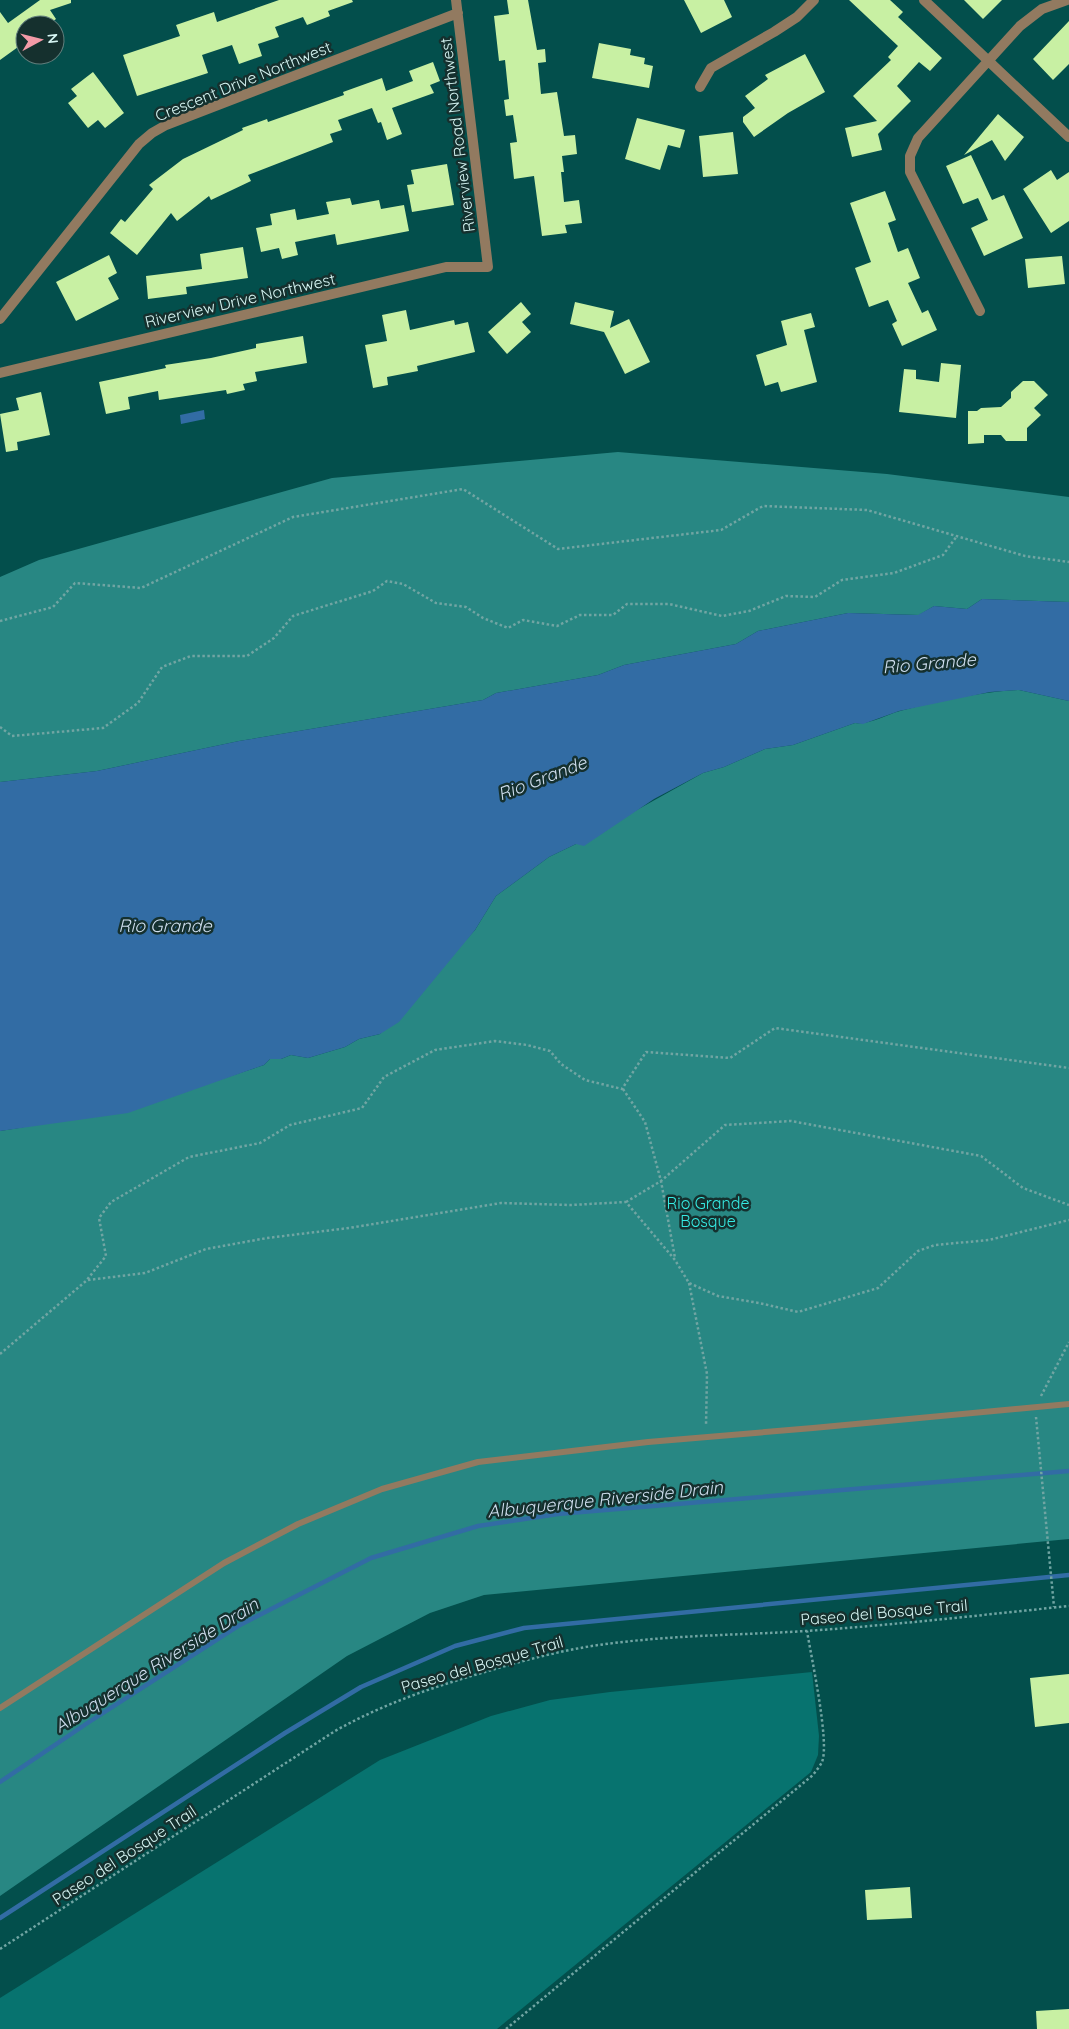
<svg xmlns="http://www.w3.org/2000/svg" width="1069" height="2029" viewBox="0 0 1069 2029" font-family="Quicksand,sans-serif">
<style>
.green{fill:#07736f}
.forest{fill:#288783}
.water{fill:#326ca4}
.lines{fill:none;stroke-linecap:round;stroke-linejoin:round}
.stream{stroke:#326ca4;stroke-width:4.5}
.building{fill:#c8f0a3}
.path{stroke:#71a5a3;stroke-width:2.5;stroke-dasharray:2.5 2.5;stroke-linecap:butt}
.lane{stroke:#927a60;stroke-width:6}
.street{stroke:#927a60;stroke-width:10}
.labels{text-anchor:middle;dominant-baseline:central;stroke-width:5;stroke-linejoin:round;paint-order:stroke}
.street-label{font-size:16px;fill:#d6f5f3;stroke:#15302e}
.park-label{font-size:16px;fill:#36ece4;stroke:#15302e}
.water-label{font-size:18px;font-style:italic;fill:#cfdeee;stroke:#15302e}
</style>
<rect width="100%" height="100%" fill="#034f4c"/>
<path class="green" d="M812,1672l7,64 -1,19 -7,17 -314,257h-497v-31l380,-238 111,-44 59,-16 60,-8z"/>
<path class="forest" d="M618,452l269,22 182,23v105l-87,-3 -15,10 -33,-3 -15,9 -71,-2 -90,18 -22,13 -112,21 -26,10 -102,18 -13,7 -244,41 -142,30 -97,11v-205l39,-17 293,-82z
M1019,690l50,11v838l-585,56 -54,18 -83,43 -347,240v-765l19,-3 151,-32 94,-31 6,-6h11l10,-4 17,3 37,-11 14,-8 21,-5 95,-104 21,-34 53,-39 27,-13 127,-71 21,-6 41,-18 28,-4 62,-22c15,2 30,-8 45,-12 39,-10 79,-19 119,-21z"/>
<path class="water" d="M204,410l1,9 -24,5 -1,-9z
M982,599l87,3v99l-50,-11 -29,2 -91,19 -36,13 -8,-1 -62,22 -28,4 -41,18 -21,6 -49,26 -70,47 -8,-2 -27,13 -53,39 -21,34 -76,92 -19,12 -21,5 -14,8 -37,11 -17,-3 -10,4h-11l-6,6 -136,48 -128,18v-349l97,-11 142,-30 244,-41 13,-7 102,-18 26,-10 112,-21 22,-13 90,-18 70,2 16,-9 33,3z"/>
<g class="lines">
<path class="stream" d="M0,1782l89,-60 149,-96 133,-68 107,-32 80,-12 511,-43
M0,1918l285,-185 76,-46 94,-41 69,-18 545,-53"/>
</g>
<path class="building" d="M40,0h31v3l-21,7 6,9 -8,6h-23v17l-25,18v-48l8,11z
M279,0h73l1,2 -25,9 2,5 -23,9 -4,-8 -28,10 4,10 -21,7 4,12 -23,8 -7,-19 -30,10 6,18 -71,23 -14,-41 57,-19 -4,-11 38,-13 3,10z
M507,0h21l9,50 8,-1 1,13 -8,1 3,31 16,-2 7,44 11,-1 2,19 -15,2 2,16h-3l3,30 15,-2 3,23 -17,2 2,8 -25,3 -8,-60 -20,3 -4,-36 7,-1 -4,-27 -7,1 -2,-16 5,-1 -4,-39 -6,1 -5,-45 15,-2z
M684,0h40l8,17 -31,16z
M849,0h41l13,12 -5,5 44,41 -12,13 -11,-9 -22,24 14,15 -33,33 4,16 -30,7 -7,-29 32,-7 -24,-25 38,-36 -3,-3 10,-11z
M964,0h38l-19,19z
M1069,21v43l-16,16 -20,-21z
M599,43l32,6 -1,6 15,3 -1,6 9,2 -4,22 -57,-10z
M805,54l20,38 -37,21 -34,24 -11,-15v-5l12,-9 -10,-12 23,-17 -3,-4z
M433,62l7,19 -10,4 4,8 -42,15 10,26 -15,6 -6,-18 -3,1 -6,-15 -34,12 4,10 -12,4 3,8 -85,33 3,6 -40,19 -2,-4 -32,25 -6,-8 -34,42 -27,-22 11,-14 4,3 28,-33 -4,-4 34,-26 60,-29 -1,-2 25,-9 1,3 76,-27 -1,-3 39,-14 4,13 27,-10 -4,-10z
M93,72l31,41 -19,15 -7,-8 -10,8 -20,-25 9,-7 -6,-7z
M998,114l26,23 -19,24 -13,-21 -28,15z
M637,118l48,12 -5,18 -12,-3 -8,25 -35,-11z
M733,132l5,42 -35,3 -4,-41z
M971,155l21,45 12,-5 19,43 -39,18 -13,-28 17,-8 -10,-22 -15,6 -17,-38z
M447,164l7,41 -42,7 -5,-27 7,-1 -3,-14z
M1051,170l6,10 12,-8v49l-18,12 -28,-44z
M885,191l11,29 -8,3 10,29 10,-4 12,30 -12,5 14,30 6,-3 9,20 -35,16 -10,-22 5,-3 -9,-21 -19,7 -14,-39 16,-6 -21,-59z
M350,198l2,7 27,-5 2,9 23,-4 5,26 -72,14 -2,-11 -40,8 3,13 -16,4 -3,-11 -18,4 -5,-24 16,-3 -2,-11 25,-5 2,11 32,-6 -3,-12z
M243,247l5,31 -62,9 1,7 -39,5 -2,-23 56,-7 -2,-15z
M109,255l8,18 -9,5 11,21 -43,22 -20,-39z
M1062,256l3,28 -37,4 -3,-29z
M521,302l10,12 -9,8 9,10 -24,22 -19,-22z
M575,302l39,9 -4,17 19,-9 21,43 -25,12 -21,-42 -34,-8z
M406,310l4,20 44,-10 1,5 13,-3 7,30 -58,14 1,5 -31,6 1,8 -15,3 -8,-43 22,-4 -5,-26z
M811,313l4,14 -11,3 13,52 -36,10 -3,-10 -13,4 -9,-31 31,-10 -6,-24z
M303,336l4,27 -52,9 2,9 -14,3 2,6 -18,4 -1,-4 -67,10 -1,-9 -30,6 2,12 -24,5 -7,-32 67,-14 -1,-3 46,-7 45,-10v-4z
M941,363l20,2 -5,53 -57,-6 5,-43 12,1v9l23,3z
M1023,381h11l14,14 -14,13 7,7 -14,13v13h-21l-5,-6h-17v8l-16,1v-33h9l4,-3 20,-1 10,-9v-6z
M41,392l9,43 -33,7 1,8 -12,2 -6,-38 19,-4 -3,-12z
M1069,1674v49l-34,4 -5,-49z
M910,1887l2,31 -45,2 -2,-30z
M1069,2009v20h-32l-1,-18z"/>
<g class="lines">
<path class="path" d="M0,621l53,-14 22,-24 66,5 152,-71 170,-28 95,60 163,-19 42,-24 104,4 158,46 44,6
M0,727l12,9 91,-8 35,-25 24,-36 29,-11h56l27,-18 19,-22 80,-25 14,-10 16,3 33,19 30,4 17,11 25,10 15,-8 34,6 23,-11h33l14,-11h42l53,12 27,-5 37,-15 29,1 27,-17 52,-7 49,-18 14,-19
M623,1089l22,33 16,59 14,77
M626,1202l35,-21 64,-56 66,-4 190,35 42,32 46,17
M88,1280l57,-7 61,-24 61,-11 82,-10 152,-25 70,2 55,-3 49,58 14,23 29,13 41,7 39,9 80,-24 40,-37 17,-6 54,-5 80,-20
M689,1283l18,91 -1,52
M0,1354l86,-73 20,-25 -7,-38 12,-16 78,-45 71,-14 30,-18 72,-17 22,-31 51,-27 60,-9 32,4 23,6 11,13 24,16 37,9 24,-37 84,6 45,-30 294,40
M1041,1396l28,-54
M1036,1417l18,190
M0,1949l335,-218c48,-27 98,-44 150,-59 43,-13 85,-24 129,-29 64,-8 128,-8 192,-12 88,-6 176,-16 263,-25
M506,2029l307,-254c3,-4 7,-9 9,-13 8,-19 -11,-106 -15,-131"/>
<path class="lane" d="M0,1708l224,-145 74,-39 84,-35 96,-27 170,-20 165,-14 256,-24"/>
<path class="street" d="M924,0l145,137
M700,87l11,-19 63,-36 23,-15 17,-17
M980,311l-70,-139v-16l8,-18 102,-112 22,-17 25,-9
M0,319l139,-175 13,-11 14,-8 292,-112
M0,373l446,-106h42l-32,-267"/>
</g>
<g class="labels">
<g class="street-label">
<text transform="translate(243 81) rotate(-22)">Crescent Drive Northwest</text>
<text transform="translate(457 135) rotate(-97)">Riverview Road Northwest</text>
<text transform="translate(240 300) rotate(-13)">Riverview Drive Northwest</text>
<text transform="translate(884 1612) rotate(-5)">Paseo del Bosque Trail</text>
<text transform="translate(482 1664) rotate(-16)">Paseo del Bosque Trail</text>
<text transform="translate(124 1855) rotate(-33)">Paseo del Bosque Trail</text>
</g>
<g class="park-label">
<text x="708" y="1203">Rio Grande<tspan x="708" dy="18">Bosque</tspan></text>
</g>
<g class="water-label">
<text transform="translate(929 663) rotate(-5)">Rio Grande</text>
<text transform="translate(542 778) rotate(-21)">Rio Grande</text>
<text x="165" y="925">Rio Grande</text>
<text transform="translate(605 1499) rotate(-6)">Albuquerque Riverside Drain</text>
<text transform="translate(156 1665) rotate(-32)">Albuquerque Riverside Drain</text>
</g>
</g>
<g transform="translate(40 40) rotate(83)"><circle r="24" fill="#15302e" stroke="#627f7d"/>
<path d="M0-4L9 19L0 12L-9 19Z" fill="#f39aa7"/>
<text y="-8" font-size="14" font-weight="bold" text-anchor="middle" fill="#d6f5f3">N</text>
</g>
</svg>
